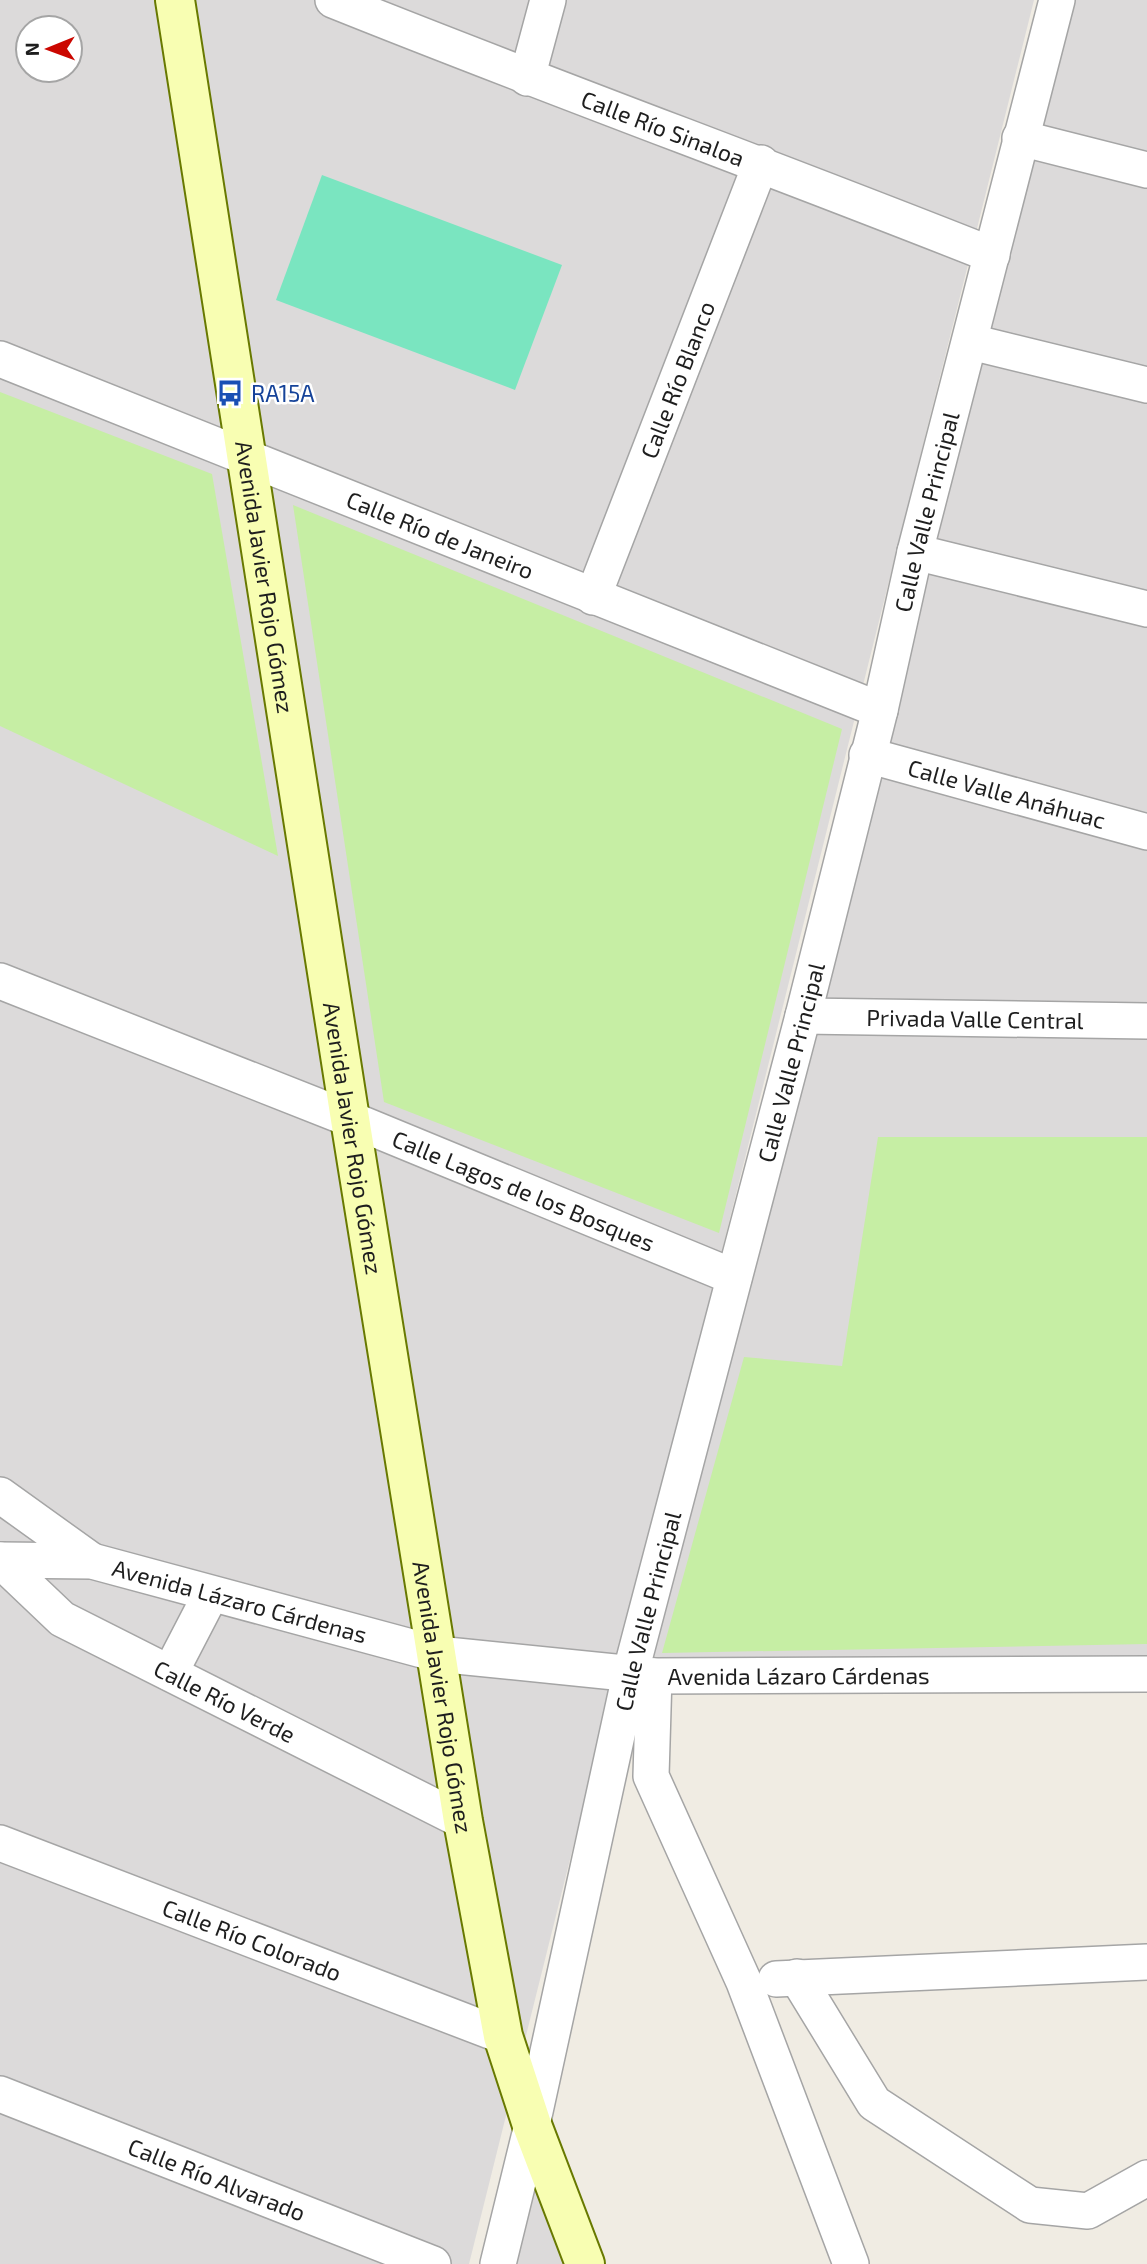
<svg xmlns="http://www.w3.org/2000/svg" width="1147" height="2264" viewBox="0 0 1147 2264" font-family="'Exo 2',sans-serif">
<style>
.residential{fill:#dcdada;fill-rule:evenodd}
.grass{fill:#c6eea4}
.pitch{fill:#7ae5c0}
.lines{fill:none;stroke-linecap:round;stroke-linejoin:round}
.street-casing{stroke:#a5a5a5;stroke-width:38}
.secondary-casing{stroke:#687900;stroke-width:42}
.street{stroke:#fff;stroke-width:35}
.secondary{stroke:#f8feb2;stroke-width:38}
.labels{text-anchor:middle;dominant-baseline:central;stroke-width:5;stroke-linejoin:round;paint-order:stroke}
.street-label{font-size:23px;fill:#1e1e1e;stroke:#fff}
.transit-label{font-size:23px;fill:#164399;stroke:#fff;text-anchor:start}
</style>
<rect width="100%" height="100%" fill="#f0ece3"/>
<path class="residential" d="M0,0h1034l-565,2264h-469zM28,28h42v42h-42z
M1041,0h106v1670l-530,12z
M532,2148l67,116h-97z"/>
<path class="grass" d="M0,392l212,82 66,382 -278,-130z
M293,505l549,224 -123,504 -335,-131z
M878,1137h269v507l-485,9 82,-296 98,9z"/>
<path class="pitch" d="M322,175l240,90 -47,125 -239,-90z"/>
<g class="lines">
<g class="street-casing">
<g id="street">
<path id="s1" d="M333,0c219,88 440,168 659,255"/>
<path d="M527,78l21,-78"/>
<path d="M1020,138l127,32"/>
<path d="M971,342l176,43"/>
<path id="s2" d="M0,359l880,351"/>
<path d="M915,552l232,57"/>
<path id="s3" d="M593,597l168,-434"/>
<path id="s4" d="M867,755l280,77"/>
<path id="s5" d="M0,981l350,138 384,158"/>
<path id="s6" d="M803,1016l344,5"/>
<path d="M0,1495l92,66"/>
<path id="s7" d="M0,1560l92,1 345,93 217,22 493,-2"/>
<path id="s8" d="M0,1560l62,59 401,202"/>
<path d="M170,1673l41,-79"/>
<path d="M654,1676l-3,100 93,206 107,282"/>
<path id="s9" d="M0,1843l503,193"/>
<path d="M797,1977l77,126 156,102 58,6 59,-33"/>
<path d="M776,1979l371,-17"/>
<path id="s10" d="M0,2094l433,170"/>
<path id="s11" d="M498,2264l34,-139 99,-454 172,-655 77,-306 35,-158 142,-552"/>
</g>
</g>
<g class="secondary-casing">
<g id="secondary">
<path id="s12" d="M175,0l175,1119 113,702 40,215 29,89 53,139"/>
</g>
</g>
<use href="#street" class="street"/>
<use href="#secondary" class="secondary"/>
</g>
<defs>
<g id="bus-bare" transform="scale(2.1)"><path d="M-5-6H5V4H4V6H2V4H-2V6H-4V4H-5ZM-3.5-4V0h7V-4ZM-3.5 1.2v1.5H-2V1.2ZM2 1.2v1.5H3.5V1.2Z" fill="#1a4fb4" stroke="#fff" stroke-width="2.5" paint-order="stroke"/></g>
</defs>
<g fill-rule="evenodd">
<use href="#bus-bare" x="230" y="393"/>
</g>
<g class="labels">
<g class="street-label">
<text stroke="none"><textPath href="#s1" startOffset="354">Calle Río Sinaloa</textPath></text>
<text stroke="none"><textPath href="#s3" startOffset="233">Calle Río Blanco</textPath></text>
<text stroke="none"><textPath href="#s11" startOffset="1804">Calle Valle Principal</textPath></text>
<text stroke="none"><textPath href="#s2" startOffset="474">Calle Río de Janeiro</textPath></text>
<text stroke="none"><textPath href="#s12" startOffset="584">Avenida Javier Rojo Gómez</textPath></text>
<text stroke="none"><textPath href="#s4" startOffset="145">Calle Valle Anáhuac</textPath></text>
<text stroke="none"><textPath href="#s6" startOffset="172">Privada Valle Central</textPath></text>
<text stroke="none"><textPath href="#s11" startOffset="1237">Calle Valle Principal</textPath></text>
<text stroke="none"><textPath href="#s12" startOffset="1152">Avenida Javier Rojo Gómez</textPath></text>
<text stroke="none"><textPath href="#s5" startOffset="564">Calle Lagos de los Bosques</textPath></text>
<text stroke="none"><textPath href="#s7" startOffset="245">Avenida Lázaro Cárdenas</textPath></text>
<text stroke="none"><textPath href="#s11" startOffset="670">Calle Valle Principal</textPath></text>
<text stroke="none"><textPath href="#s7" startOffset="812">Avenida Lázaro Cárdenas</textPath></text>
<text stroke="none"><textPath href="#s12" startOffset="1718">Avenida Javier Rojo Gómez</textPath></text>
<text stroke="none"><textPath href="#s8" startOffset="268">Calle Río Verde</textPath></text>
<text stroke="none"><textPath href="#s9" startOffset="270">Calle Río Colorado</textPath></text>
<text stroke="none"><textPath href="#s10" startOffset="233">Calle Río Alvarado</textPath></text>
</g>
<g class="transit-label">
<text x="251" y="393">RA15A</text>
</g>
</g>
<g transform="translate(49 49) rotate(269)"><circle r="33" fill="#ffffff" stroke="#a5a5a5" stroke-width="2"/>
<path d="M0-5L12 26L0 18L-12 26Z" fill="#cb0700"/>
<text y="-10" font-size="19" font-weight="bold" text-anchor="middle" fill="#1e1e1e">N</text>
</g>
</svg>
